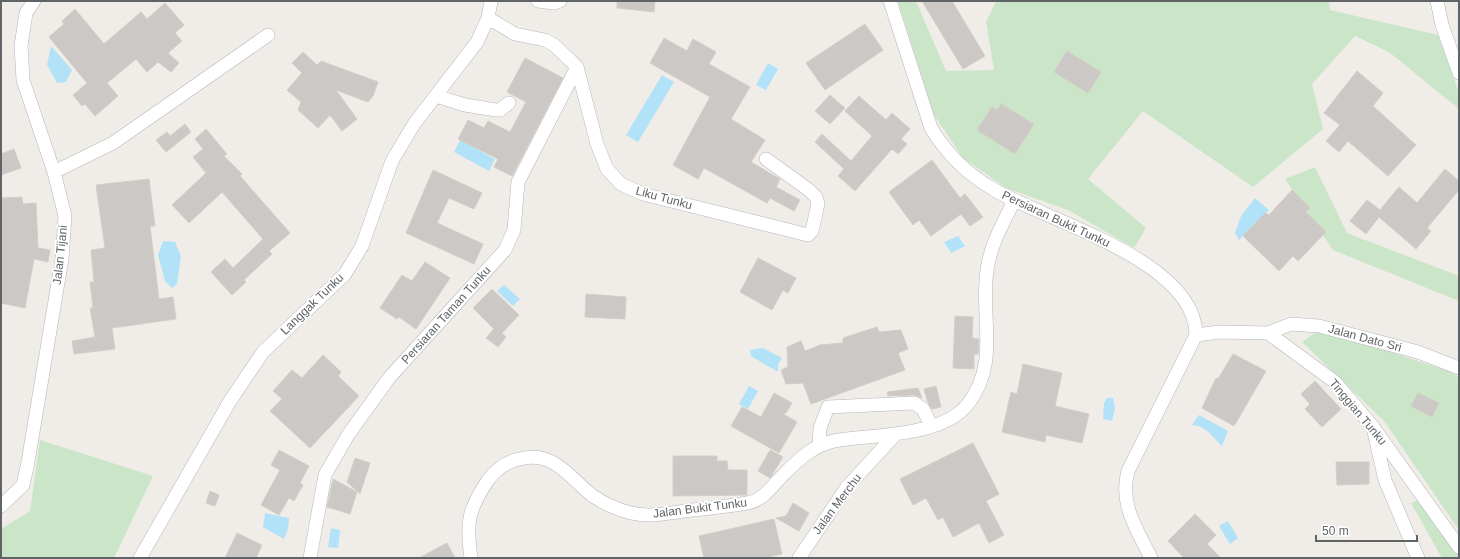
<svg xmlns="http://www.w3.org/2000/svg" width="1460" height="559" viewBox="0 0 1460 559" font-family="Arial,sans-serif">
<style>
.green{fill:#cbe5c8}
.water{fill:#b1e2f8}
.building{fill:#ccc8c5;stroke:#d4cec7}
.lines{fill:none;stroke-linecap:round;stroke-linejoin:round}
.minor-casing{stroke:#b3b6b9;stroke-width:14}
.minor{stroke:#fff;stroke-width:13}
.labels{text-anchor:middle;dominant-baseline:central;stroke-width:3.5;stroke-linejoin:round;paint-order:stroke}
.street-label{font-size:12px;fill:#606467;stroke:#fff}
</style>
<rect width="100%" height="100%" fill="#f0ede8"/>
<path class="green" d="M898,1h18l30,70 48,-1 -8,-48 10,-21h333l1,9 108,25 21,58v16l-70,-57 -34,-16 -43,48 11,45 -70,58 -110,-76 -55,68 58,49 -12,20 -66,-38 -62,-22 -43,-30 -29,-43z
M1315,167l32,66 112,43v25l-126,-51 -48,-71z
M1321,329l130,43 8,6v152l-75,-109 -82,-79z
M40,440l113,36 -39,82h-113v-29l29,-18z
M1418,500l41,54v4h-17l-31,-55z"/>
<path class="water" d="M51,46l21,24 -6,12 -9,1 -10,-18z
M768,63l10,6 -12,21 -10,-5z
M662,75l12,7 -36,60 -12,-7z
M460,140l35,19 -6,12 -35,-19z
M1255,198l14,12 -30,30 -4,-7 6,-17z
M958,236l7,10 -14,7 -7,-11z
M163,241l12,1 6,14 -4,28 -5,4 -7,-7 -7,-26z
M504,285l16,14 -7,7 -16,-15z
M763,348l19,10 -4,6v8l-27,-16 -1,-6z
M749,386l9,5 -10,18 -9,-5z
M1107,398h6l2,10 -3,13 -9,-2 1,-16z
M1199,415l29,16 -6,15c-10,-9 -15,-20 -30,-21z
M265,513l24,5 -1,11 -4,10 -21,-12z
M1228,521l10,17 -8,6 -11,-18z
M331,528l9,2 -2,18 -10,-1z"/>
<path class="building" d="M617,1h38l-1,11 -37,-4z
M922,1h30l33,55 -22,13z
M165,3l19,22 -9,8 7,8 -14,12 11,10 -8,9 -13,-10 -11,10 -11,-13 -29,24 11,13 -23,20 -10,-12 -3,2 -9,-11 14,-12 -38,-46 15,-13 -2,-3 13,-12 29,35 37,-32 6,7z
M865,24l18,26 -58,40 -19,-27z
M664,38l23,13 6,-12 23,13 -7,12 41,23 -19,32 34,21 -14,22 29,17 -4,8 24,13 -6,11 -24,-13 -3,5 -63,-35 -6,11 -25,-14 37,-68 -60,-34z
M1067,51l34,21 -13,21 -34,-21z
M303,52l14,13 4,-4 57,21 -5,14 -5,6 -32,-12 21,29 -15,12 -12,-16 -12,13 -20,-18 3,-8 -14,-12 15,-17 -10,-10z
M525,58l38,20 -51,98 -18,-9 4,-8 -40,-20 10,-19 16,8 4,-7 22,11 16,-30 -19,-10z
M1357,71l26,22 -10,13 43,39 -28,31 -40,-35 -9,11 -13,-11 14,-16 -16,-12z
M830,95l15,13 -15,16 -15,-13z
M859,96l27,24 6,-7 18,16 -9,10 6,5 -9,10 -6,-5 -37,42 -17,-15 6,-7 -29,-27 7,-8 29,27 21,-25 -27,-25z
M1001,104l33,20 -19,30 -38,-24 15,-23 5,3z
M185,124l6,8 -25,20 -10,-12 11,-8 3,4z
M206,129l21,25 -3,2 18,18 -2,2 50,57 -21,18 3,3 -28,26 2,2 -14,13 -21,-23 14,-13 8,9 30,-29 -41,-47 -33,31 -17,-18 34,-32 -13,-16 10,-8 -8,-10z
M14,149l7,19 -20,7v-21z
M932,160l28,38 5,-4 18,23 -13,9 -9,-12 -30,22 -12,-16 -6,5 -24,-33z
M1445,169l14,12v9l-32,38 4,3 -15,18 -37,-32 -13,17 -16,-13 17,-21 13,10 19,-23 18,16z
M433,170l49,23 -8,16 -25,-11 -12,25 46,21 -9,20 -68,-31z
M149,179l6,47h-5l9,73 14,-2 3,22 -64,9 3,21 -41,5 -2,-13 23,-4 -5,-29h3l-3,-26h4l-3,-32 14,-2 -9,-63z
M1292,190l18,18 -4,4 20,20 -28,29 -5,-5 -14,15 -36,-35 22,-23 4,2z
M22,197l1,7 13,-1 2,45 12,2 -2,12 -14,-3 -9,49 -24,-5v-105z
M758,258l38,20 -8,15 -5,-3 -11,20 -32,-18z
M425,262l25,16 -34,51 -17,-12 -2,2 -17,-11 22,-33 10,6z
M492,289l27,26 -17,18 4,4 -8,10 -12,-9 8,-9 -21,-21z
M586,294l40,3 -1,22 -40,-2z
M955,316l18,1 -1,21 7,1 -1,15h-4v15l-21,-1z
M877,327l2,5 22,-2 7,19 -10,4 7,17 -94,34 -8,-21 -17,1 -5,-14 7,-3 -1,-20 14,-6 4,10 15,-6 23,-2v-5z
M1233,354l33,17 -32,55 -32,-18 14,-30 2,1z
M323,355l18,17 -3,4 21,20 -49,52 -40,-37 12,-12 -9,-8 19,-21 10,8z
M1023,364l39,9 -7,33 34,8 -7,29 -36,-8 -1,7 -43,-10 9,-40 6,2z
M1315,381l26,28 -19,18 -17,-18 5,-5 -9,-10z
M936,386l5,21 -9,2 -4,-6 -4,-14z
M918,388l4,10 -8,-3 -26,1 -1,-4z
M774,393l18,10 -6,10 -3,1 14,8 -18,31 -48,-27 11,-19 19,10z
M1418,393l21,10 -7,14 -21,-11z
M973,443l26,51 -13,7 18,34 -15,8 -10,-20 -26,14 -10,-20 -5,3 -12,-22 -13,7 -13,-26z
M279,450l30,16 -9,17 3,2 -9,16 -5,-3 -10,17 -18,-10 19,-35 -9,-5z
M770,450l13,7 -13,21 -12,-7z
M673,456h44v5h10l1,9h19v25l-74,1z
M355,458l15,5 -10,31 -13,-12z
M1336,462h33v22l-32,1z
M333,479l24,13 -7,22 -23,-7z
M210,491l9,4 -4,11 -9,-3z
M793,503l16,10 -10,18 -23,-13 10,-2z
M1195,514l21,21 -9,9 14,14h-37l-16,-17z
M774,519l8,35 -18,4h-60l-5,-22z
M237,533l25,12 -6,13h-31z
M447,543l8,15h-36z"/>
<g class="lines">
<g class="minor-casing">
<path id="minor" d="M538,1l16,2 6,-2
M890,1l41,127c15,25 36,46 62,61 53,32 203,71 203,146l-68,136c-9,34 9,58 23,87
M1437,1l5,24 17,48
M488,18l27,16 30,6 9,5 17,16 6,6 20,77 10,25 14,15 22,10 165,41 4,-4 6,-27 -2,-7 -7,-7 -43,-31
M436,96l29,9 31,5h4l9,-7
M54,172l59,-29 155,-108
M1268,333l23,-9 28,2 99,26 41,16
M1196,335l24,-3 48,1 67,49 38,45 86,120
M1374,432l11,48 33,78
M819,446l1,-18 8,-21 86,-4 9,6 8,16
M1,506l22,-21 5,-23 34,-203 3,-43 -11,-44 -31,-92 -2,-34 5,-33 8,-12
M140,558l90,-157 33,-49 82,-78 17,-28 30,-85 22,-37 63,-82 11,-24 3,-17
M310,558l15,-83 23,-40 41,-57 116,-128 9,-20 4,-48 59,-115
M471,558c-5,-36 -3,-48 17,-78 8,-11 18,-18 31,-21 36,-9 49,18 74,37 10,7 26,14 38,17 20,5 42,-1 62,-3 18,-2 37,-4 54,-7 16,-2 25,-17 36,-28 14,-14 30,-30 51,-34 38,-7 107,-3 134,-37 32,-42 12,-86 19,-134 3,-24 16,-47 27,-69
M799,558l48,-71 47,-51"/>
</g>
<use href="#minor" class="minor"/>
</g>
<g class="labels">
<g class="street-label">
<text transform="translate(664 198) rotate(15)">Liku Tunku</text>
<text transform="translate(1056 219) rotate(25)">Persiaran Bukit Tunku</text>
<text transform="translate(60 255) rotate(-84)">Jalan Tijani</text>
<text transform="translate(312 304) rotate(-44)">Langgak Tunku</text>
<text transform="translate(446 315) rotate(-48)">Persiaran Taman Tunku</text>
<text transform="translate(1365 338) rotate(15)">Jalan Dato Sri</text>
<text transform="translate(1358 412) rotate(50)">Tinggian Tunku</text>
<text transform="translate(837 504) rotate(-53)">Jalan Merchu</text>
<text transform="translate(700 508) rotate(-7)">Jalan Bukit Tunku</text>
</g>
</g>
<rect width="1460" height="559" fill="none" stroke="#606467" stroke-width="4"/>
<path d="M1316 535v6h101v-6" fill="none" stroke="#606467" stroke-width="2"/>
<text x="1322" y="535" font-size="12" fill="#606467" stroke="#ffffff" stroke-width="3" paint-order="stroke">50 m</text>
</svg>
